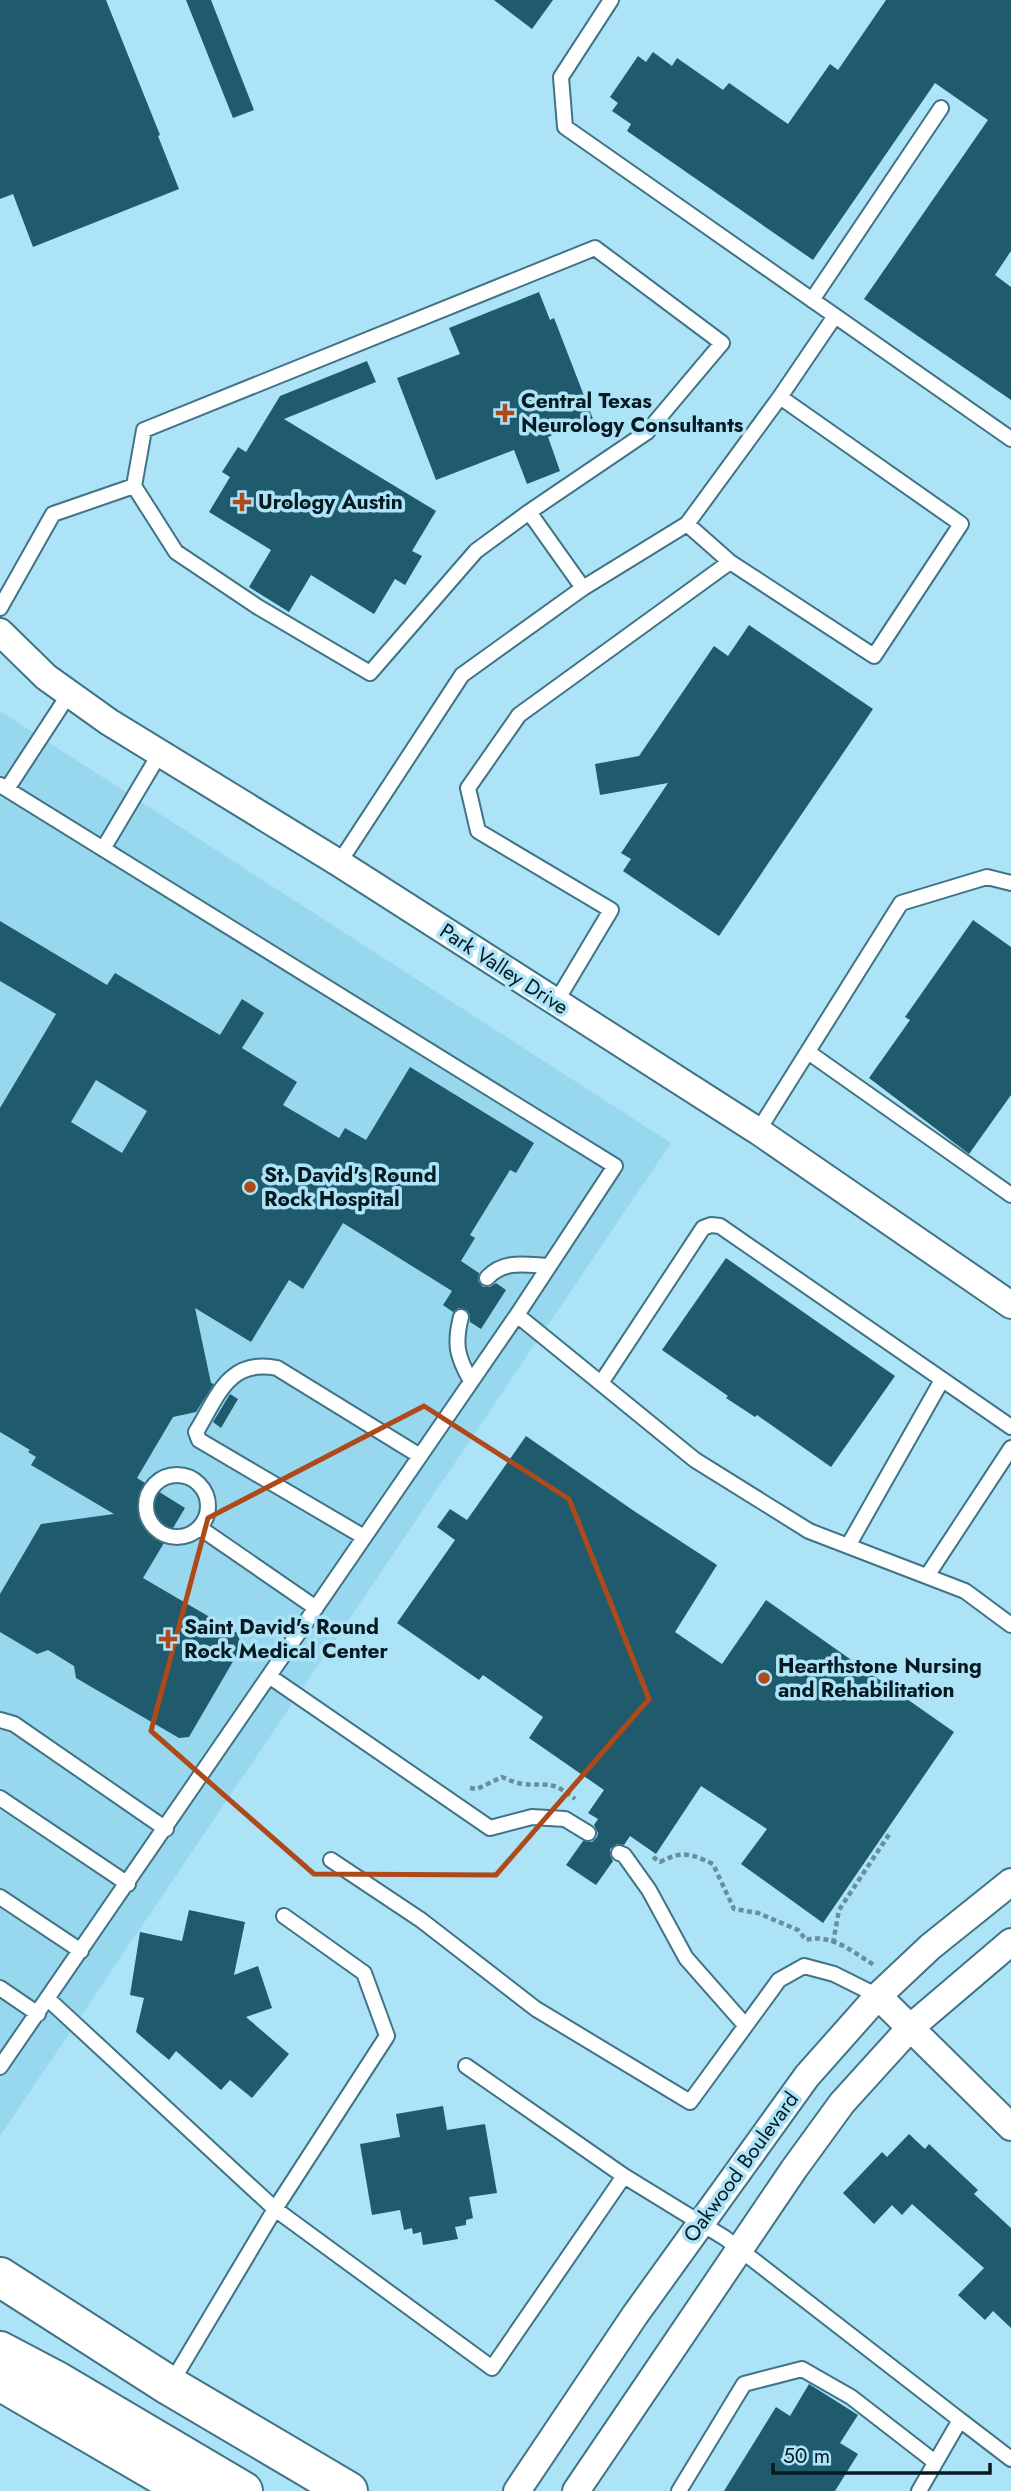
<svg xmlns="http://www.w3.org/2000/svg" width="1011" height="2491" viewBox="0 0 1011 2491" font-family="Jost,sans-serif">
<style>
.built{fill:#98d8ef}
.building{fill:#1f5a6d;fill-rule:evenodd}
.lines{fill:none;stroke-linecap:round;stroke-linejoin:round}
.service-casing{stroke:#407385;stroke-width:18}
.minor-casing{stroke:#407385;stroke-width:30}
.secondary-casing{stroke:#407385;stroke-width:42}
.path{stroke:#678f9e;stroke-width:4.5;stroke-dasharray:5 3.5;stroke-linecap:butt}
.service{stroke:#fff;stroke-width:14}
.minor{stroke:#fff;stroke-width:26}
.secondary{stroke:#fff;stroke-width:38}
.marked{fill:none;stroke:#ae4a19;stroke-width:5;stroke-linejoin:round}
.poi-dot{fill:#ae4a19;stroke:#ade3f7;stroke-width:2.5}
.labels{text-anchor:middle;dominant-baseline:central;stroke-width:7;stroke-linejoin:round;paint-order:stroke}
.poi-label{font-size:21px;font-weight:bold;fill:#051a21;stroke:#ade3f7;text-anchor:start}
.street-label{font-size:21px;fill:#051a21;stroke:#ade3f7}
</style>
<rect width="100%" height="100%" fill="#ade3f7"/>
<path class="built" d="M0,711l671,432 -671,993z"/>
<path class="building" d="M0,0h106l54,135 -2,1 21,53 -146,58 -20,-53 -13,5z
M186,0h25l43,110 -21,8z
M494,0h59l-21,29z
M886,0h125v251l-16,24 16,12v113l-147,-101 124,-179 -53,-37 -122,177 -186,-129 4,-7 -19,-13 6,-8 -8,-6 28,-41 8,6 7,-10 19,14 5,-8 46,32 6,-7 59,41 42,-60 8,6z
M539,292l11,28 4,-2 39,101 -45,18 12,34 -33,13 -13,-34 -78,30 -39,-102 63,-24 -11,-26z
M367,361l9,21 -92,37 152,92 -24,40 10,5 -17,29 -10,-6 -21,35 -63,-39 -22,37 -40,-25 22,-37 -62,-38 21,-35 -8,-5 16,-25 8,5 34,-56z
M749,625l124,84 -154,227 -96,-65 8,-12 -10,-6 47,-70 -68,12 -5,-31 44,-8 75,-110 14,10z
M973,920l38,27v148l-42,59 -100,-76 41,-58 -5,-3z
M0,921l107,64 8,-12 105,62 22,-36 22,14 -22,35 55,34 -14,23 56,33 6,-10 21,12 44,-73 124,76 -18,30 -6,-3 -40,65 5,3 -14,23 18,12 -1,8 5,6h7l6,-4 10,7 -25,39 -11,-7v-7l-3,-5 -8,-2 -6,4 -10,-7 9,-14 -109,-68 -40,66 -14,-9 -38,62 -56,-34 16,75 3,1 -18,28 -23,5 -36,61 48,30 -42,70 94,55 5,13 -53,91 -10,1 -103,-60 -2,-12 -26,-16 -11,4 -37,-22v-38l41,-70 73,-10 -83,-49 5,-8 -8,-5 2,-2 -30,-18v-324l56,-94 -56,-33zM96,1080l51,31 -25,42 -51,-31z
M726,1258l169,118 -64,91 -74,-52 -2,2 -29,-19 2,-2 -66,-46z
M230,1394l8,5 -17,29 -8,-6z
M526,1436l108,75 83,54 -42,67 47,32 44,-64 188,132 -131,191 -82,-59 26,-35 -66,-43 -45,68 -26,-18 -6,9 -7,-1 -7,5v6l3,6 -17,24 -30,-20 17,-24 9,1 5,-5 1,-4 -4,-8 4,-6 -10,-6 16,-23 -75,-52 14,-21 -60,-42 -4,5 -82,-57 58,-83 -18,-13 13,-18 17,11z
M189,1910l56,12 -11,53 24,-9 14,42 -26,9 43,37 -37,44 -22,-18 -9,10 -45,-39 -7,9 -33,-28 8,-34 -14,-3 10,-63 42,9z
M443,2106l4,24 38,-6 12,69 -28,4 4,21 -7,2v5l-11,2 3,12 -35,6 -2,-13 -8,2 -1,-6 -8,2 -4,-20 -28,5 -12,-71 40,-7 -4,-23z
M909,2134l16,15 4,-5 49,46 -4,4 37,34v100l-18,-17 -8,9 -27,-25 26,-27 -72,-64 -10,11 -10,-10 -18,19 -31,-31 39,-41 5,5z
M809,2384l49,31 -18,28 18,11 -23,37h-111l52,-84 14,9z"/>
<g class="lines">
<g class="service-casing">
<path id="service" d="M611,0l-50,77 4,50 446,312
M595,248l127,95 -75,89 -118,80 -53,39 -106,122 -112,-66 -82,-55 -42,-66 10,-56z
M812,300l129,-192
M780,397l55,-81
M529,512l54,76
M0,608l53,-94 81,-28
M0,785l615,381 -98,149 -517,752
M7,789l62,-95
M103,849l57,-96
M339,863l123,-188 121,-87 104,-64 93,-127 181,127 -87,132 -144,-94 -43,-38
M556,1002l55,-92 -133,-79 -10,-43 51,-73 211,-153
M808,1052l203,143
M758,1131l143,-228 86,-26 24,6
M487,1278c17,-19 40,-13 62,-12
M517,1315l178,145 114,71 156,60 46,34
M461,1317c-7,27 -4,40 10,64
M601,1383l102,-155 8,-3 9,1 291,201
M146 1506a31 31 0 1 1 62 0a31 31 0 1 1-62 0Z
M200,1528l116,80
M364,1537l-165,-97 -3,-8c21,-34 32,-74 81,-64l143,88
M848,1546l94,-166
M927,1576l84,-128
M269,1676l221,152 42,-11 33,2 23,14
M0,1720l14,4 152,105
M0,1798l128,86
M619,1853l5,2 25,35 37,68 59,67
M331,1860l90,60 115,89 154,93 89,-122 25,-14 30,8 44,22
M0,1897l81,54
M0,1988l38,26
M48,1999l227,210 112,-173 -23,-63 -80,-57
M466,2066l158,110 101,62 235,182 -41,71
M170,2385l105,-176 217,159 132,-192
M960,2420l51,39
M679,2491l65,-107 58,-15 49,28 84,65"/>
</g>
<g class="minor-casing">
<path id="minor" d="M0,632l46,45 63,45 230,141 419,268 253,174
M878,1996l133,131
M517,2491l118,-176 172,-239 71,-80 52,-49 81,-65
M576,2491l218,-322 48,-66 68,-75 101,-86"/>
</g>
<g class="secondary-casing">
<path id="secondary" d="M0,2277l170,109 178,105
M0,2351l57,30 186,110
M0,2381l189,110"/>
</g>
<path class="path" d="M470,1788l7,1 25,-12c7,3 14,6 21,7 27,2 28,-4 52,15
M653,1857l7,5c23,-12 31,-8 53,2l21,45 24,4 40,17 8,10c25,-7 47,12 68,25
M833,1943l6,-33 51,-77"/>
<use href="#service" class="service"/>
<use href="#minor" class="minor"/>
<use href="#secondary" class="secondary"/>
</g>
<path class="marked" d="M424,1406l145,93 80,200 -153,176 -182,-1 -163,-143 57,-213z"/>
<g class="poi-dot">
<path d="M501.5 402.5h7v7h7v7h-7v7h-7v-7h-7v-7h7z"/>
<path d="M238.5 491.5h7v7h7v7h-7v7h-7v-7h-7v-7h7z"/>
<circle cx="250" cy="1187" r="7"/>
<path d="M164.5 1628.5h7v7h7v7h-7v7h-7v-7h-7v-7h7z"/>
<circle cx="764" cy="1678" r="7"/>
</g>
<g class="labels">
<g class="poi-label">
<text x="521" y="401">Central Texas<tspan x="521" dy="24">Neurology Consultants</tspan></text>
<text x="258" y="502">Urology Austin</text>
<text x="264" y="1175">St. David's Round<tspan x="264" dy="24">Rock Hospital</tspan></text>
<text x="184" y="1627">Saint David's Round<tspan x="184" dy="24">Rock Medical Center</tspan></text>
<text x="778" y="1666">Hearthstone Nursing<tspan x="778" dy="24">and Rehabilitation</tspan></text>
</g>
<g class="street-label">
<text transform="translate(504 969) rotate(33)">Park Valley Drive</text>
<text transform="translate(741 2167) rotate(-54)">Oakwood Boulevard</text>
</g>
</g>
<path d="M773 2463v10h217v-10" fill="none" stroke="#051a21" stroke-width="3.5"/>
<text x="783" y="2463" font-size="21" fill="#051a21" stroke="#ade3f7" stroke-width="5" paint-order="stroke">50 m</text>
</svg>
